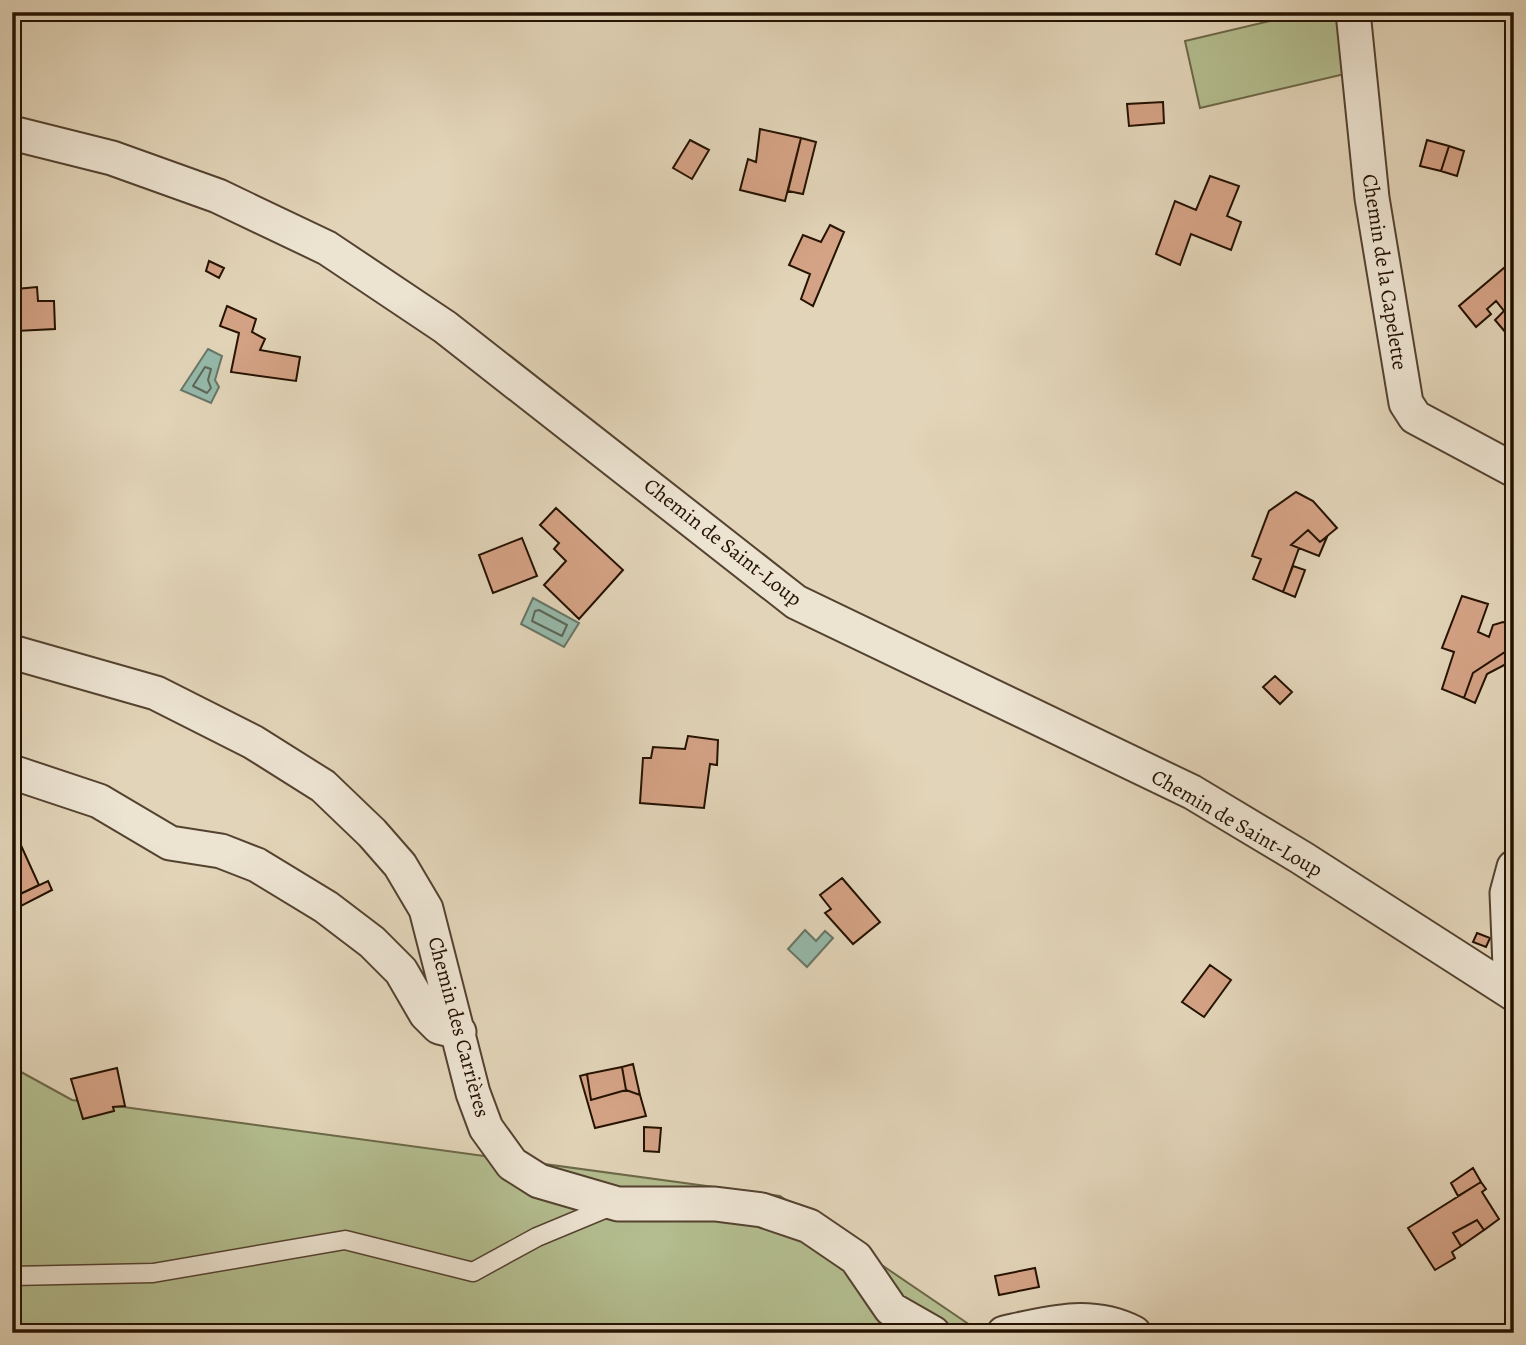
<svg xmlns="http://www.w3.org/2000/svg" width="1526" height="1345" viewBox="0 0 1526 1345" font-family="Alegreya,serif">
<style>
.green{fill:#b3bd8f;stroke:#6c6848;stroke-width:2}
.water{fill:#95b9aa;stroke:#687667;stroke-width:2}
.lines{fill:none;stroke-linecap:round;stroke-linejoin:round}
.shore{stroke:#5d6656;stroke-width:2}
.building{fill:#d4a285;stroke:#251202;stroke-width:2}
.lane-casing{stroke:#544230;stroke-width:21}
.street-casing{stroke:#544230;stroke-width:37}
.lane{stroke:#ece3d1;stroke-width:18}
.street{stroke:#ece3d1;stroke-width:33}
.labels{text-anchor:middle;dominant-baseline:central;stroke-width:5;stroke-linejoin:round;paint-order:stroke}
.street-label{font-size:21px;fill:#251202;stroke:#ece3d1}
</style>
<rect width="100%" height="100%" fill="#e2d4b8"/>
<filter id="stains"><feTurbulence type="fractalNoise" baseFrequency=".00286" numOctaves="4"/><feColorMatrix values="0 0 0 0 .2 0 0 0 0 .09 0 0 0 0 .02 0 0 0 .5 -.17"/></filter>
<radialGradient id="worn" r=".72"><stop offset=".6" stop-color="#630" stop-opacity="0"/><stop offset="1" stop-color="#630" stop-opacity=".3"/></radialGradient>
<path class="green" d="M1308,12h33l8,61 -149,35 -15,-67z
M12,1067l60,33 708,96 193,131 158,-3 25,9h-1144z"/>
<path class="water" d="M208,349l14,7 -7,24 4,7 -8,16 -30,-13z
M533,598l46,25 -15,24 -43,-23z
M805,930l11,11 9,-10 8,7 -26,29 -19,-18z"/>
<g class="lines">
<path class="shore" d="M205,367l6,2 -3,11 3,8 -4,5 -14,-7z
M539,610l28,15 -5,11 -30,-15 3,-10z"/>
</g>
<path class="building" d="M1163,102l1,21 -35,3 -2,-22z
M760,129l41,9 -16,63 -45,-11 8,-31 8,3z
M801,138l15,4 -13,52 -15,-3z
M690,140l19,10 -17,29 -19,-11z
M1427,140l22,6 -8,25 -21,-5z
M1449,146l15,5 -7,25 -16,-5z
M1210,176l29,10 -12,30 14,6 -10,28 -40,-16 -11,31 -24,-11 19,-53 21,9z
M830,225l14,7 -31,74 -12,-7 9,-25 -21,-9 14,-30 18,7z
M209,261l15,7 -5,10 -13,-7z
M1511,262l3,4v59l-8,8 -11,-13 9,-9 -8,-10 -9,8 4,5 -15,13 -17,-21z
M37,287l1,14h16l1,28 -39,2v-42z
M227,306l29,13 -4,13 13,7 -5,11 40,7 -4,24 -65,-9 8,-39 -19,-7z
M1296,492l17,9 24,27 -17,14 -12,-12 -17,15 8,3 -16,44 -30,-13 8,-20 -9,-3 17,-45z
M556,508l67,62 -44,49 -35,-34 22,-24 -12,-12 5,-6 -19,-18z
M1308,530l12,12 7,-5 -8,19 -28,-11z
M522,538l15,38 -44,17 -14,-38z
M1293,566l12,4 -10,27 -12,-5z
M1462,596l26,8 -10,28 11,5 4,-12 10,-3 11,4v37l-4,-1 -5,-10 -32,21 -9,25 -22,-9 12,-37 -12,-4z
M1505,652l5,10 -23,12 -12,29 -11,-5 9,-25z
M1275,676l17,16 -12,12 -17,-17z
M688,736l30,4 -1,25 -7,-1 -6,44 -64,-5 3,-45h8l2,-11 32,2z
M14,830l25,55 -23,11 -4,-7z
M842,878l38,44 -27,22 -28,-31 6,-4 -11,-14z
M48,881l4,9 -31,16 -5,-10z
M1477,933l13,5 -4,9 -13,-5z
M1210,965l21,15 -27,37 -22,-15z
M633,1064l7,31 -14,-5 -4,-23z
M622,1067l4,23 -35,10 -4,-26z
M117,1068l8,38 -12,1 1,4 -31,8 -12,-40z
M587,1074l4,26 35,-10 14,5 6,21 -51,12 -15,-52z
M644,1127l17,1 -2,24 -15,-1z
M1473,1168l8,14 -23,14 -7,-13z
M1481,1182l5,7 -4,3 17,27 -15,11 -7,-10 -24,13 8,13 -9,6 3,6 -20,12 -27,-42z
M1477,1220l7,10 -23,16 -8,-13z
M1035,1268l4,19 -40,8 -4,-19z"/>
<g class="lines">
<g class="lane-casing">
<path id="lane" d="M12,1276l141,-3 192,-33 128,32 64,-35 77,-32"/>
</g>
<g class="street-casing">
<path id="street" d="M1353,12l19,186 34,205 9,14 99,53
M12,133l100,25 106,38 109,52 118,79 351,275 396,190 110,66 212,136
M12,652l144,41 97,49 70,44 49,47 28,32 26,44 47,184 13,35 26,36 27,17 79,23h97l47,6 47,16 47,32 35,51 42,24
M12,772l87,29 71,42 51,8 36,14 69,42 46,35 29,29 25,43 13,13 20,5
M1511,991l-4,-98 7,-26
M1004,1333c45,-10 87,-22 130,0"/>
</g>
<use href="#lane" class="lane"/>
<use href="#street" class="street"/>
</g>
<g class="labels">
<g class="street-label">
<text transform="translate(1385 272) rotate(81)">Chemin de la Capelette</text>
<text transform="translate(723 542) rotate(38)">Chemin de Saint-Loup</text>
<text transform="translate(1237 823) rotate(30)">Chemin de Saint-Loup</text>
<text transform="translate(459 1027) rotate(75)">Chemin des Carrières</text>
</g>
</g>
<rect width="1526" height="1345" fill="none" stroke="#e2d4b8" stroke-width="42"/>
<rect x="14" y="14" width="1498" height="1317" fill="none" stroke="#251202" stroke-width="3.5"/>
<rect x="21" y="21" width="1484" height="1303" fill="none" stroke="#251202" stroke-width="2"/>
<rect width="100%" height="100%" filter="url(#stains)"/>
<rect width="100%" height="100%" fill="url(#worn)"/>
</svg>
